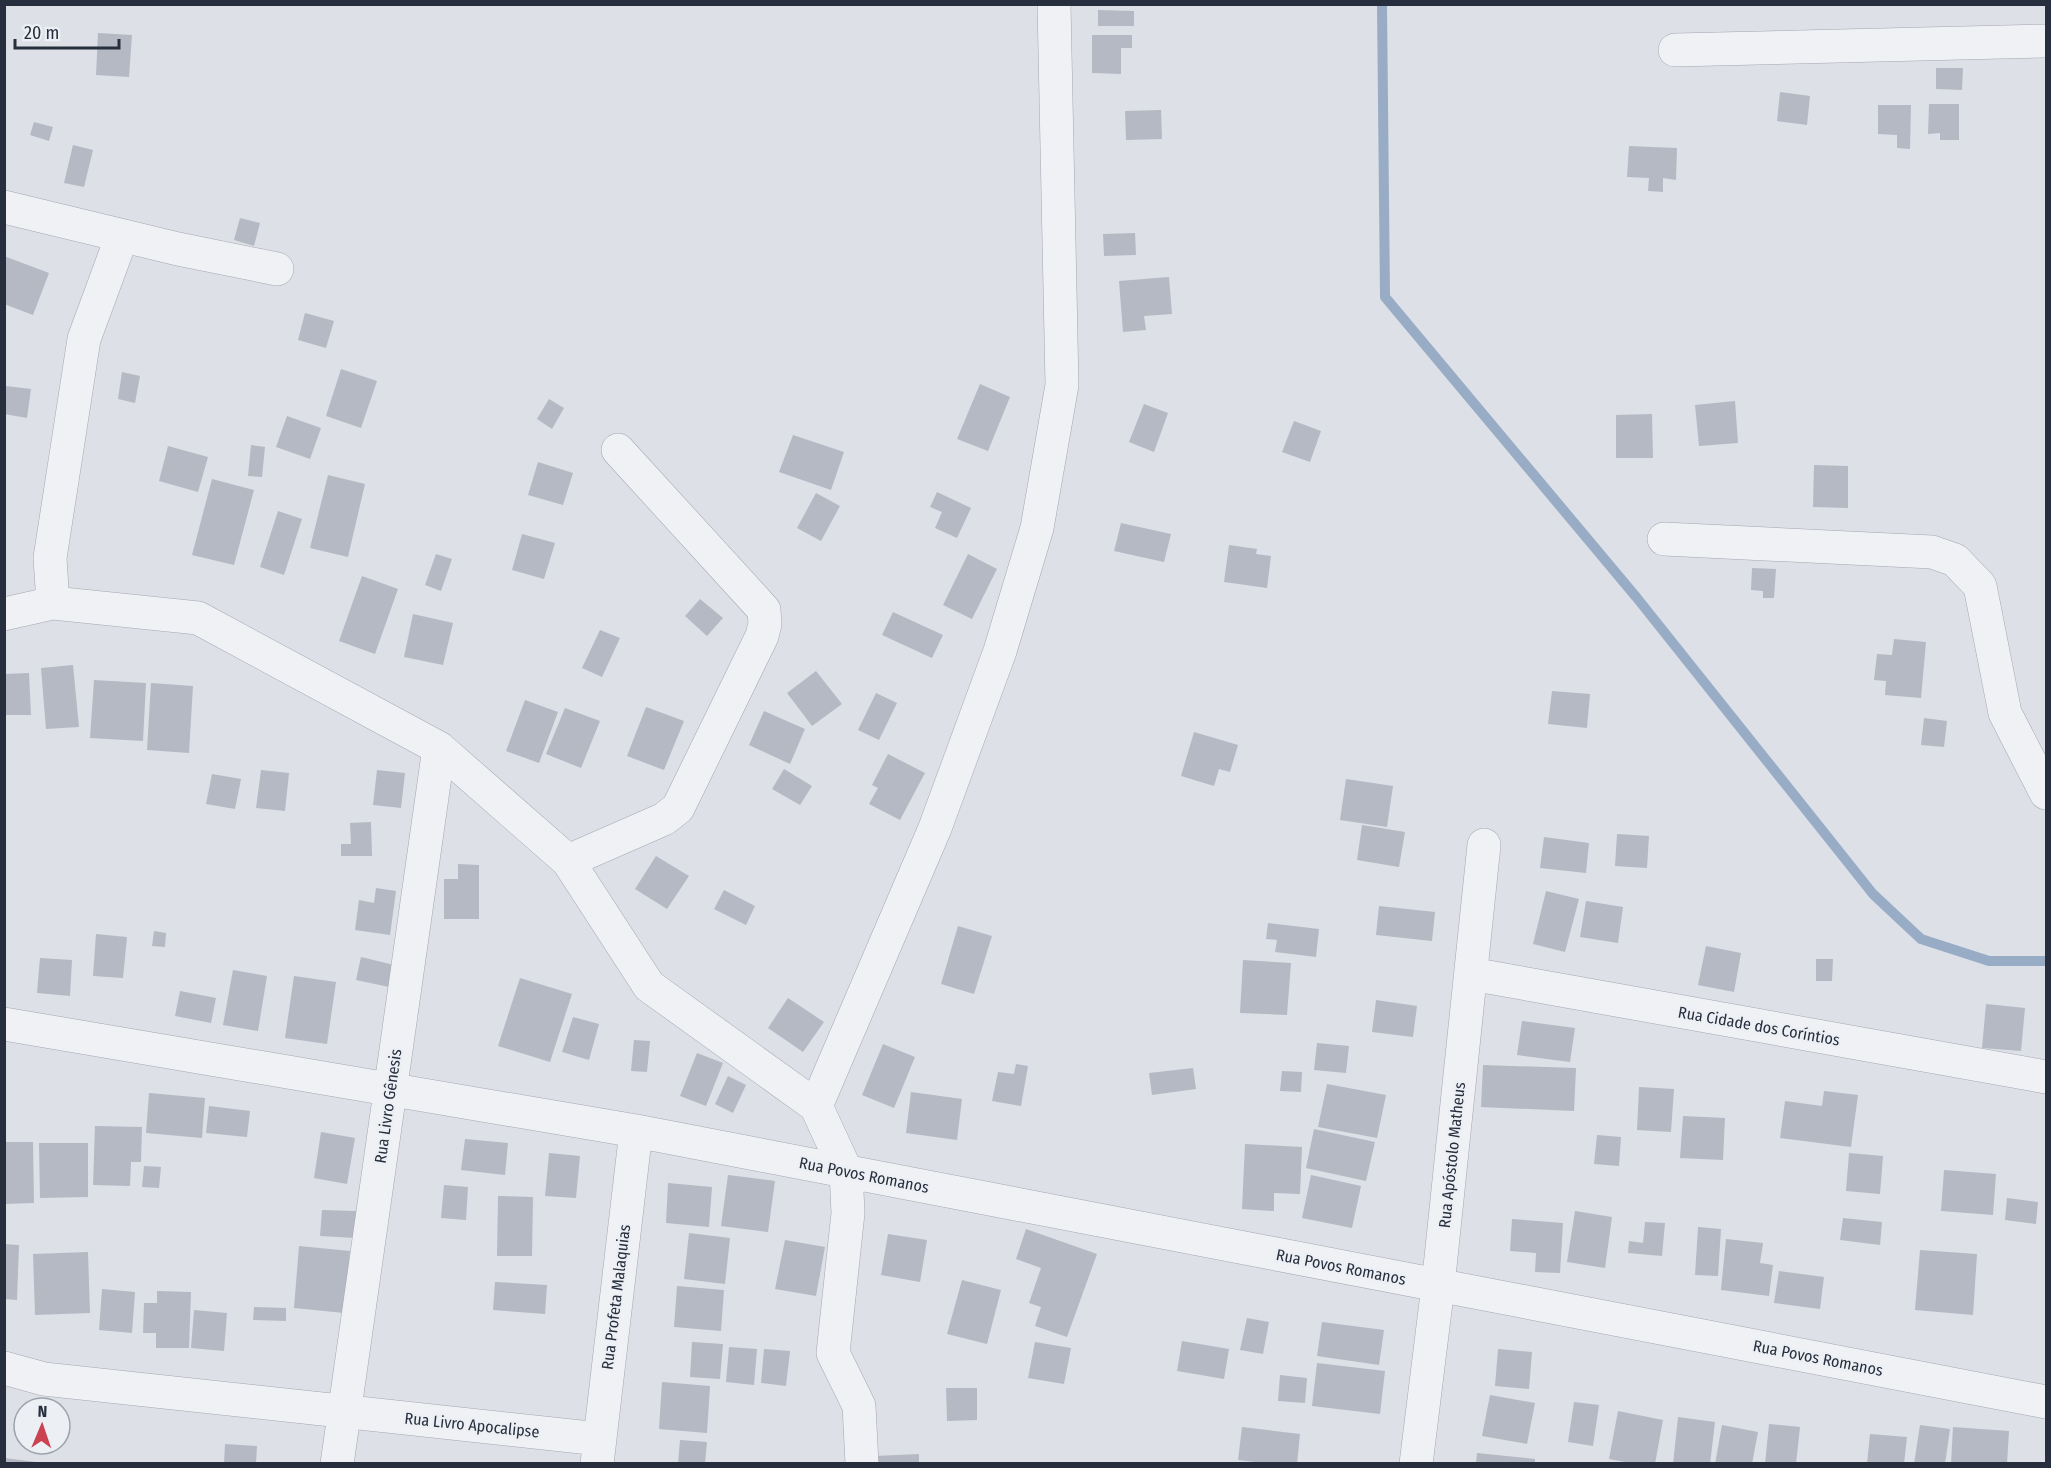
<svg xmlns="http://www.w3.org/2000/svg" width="2051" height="1468" viewBox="0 0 2051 1468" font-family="'Fira Sans Condensed',sans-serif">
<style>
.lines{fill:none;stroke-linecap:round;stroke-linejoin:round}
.stream{stroke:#98acc6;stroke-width:10}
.building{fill:#b4b9c3}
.minor-casing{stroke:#a3a7b1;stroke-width:34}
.minor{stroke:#eff1f5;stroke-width:33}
.labels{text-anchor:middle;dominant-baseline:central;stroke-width:5;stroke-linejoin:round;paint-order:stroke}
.street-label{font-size:16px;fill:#272e3d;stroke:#eceff4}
</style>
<rect width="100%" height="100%" fill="#dde0e7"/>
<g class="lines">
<path class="stream" d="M1382,4l3,293 252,301 236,296 48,45 68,22h57"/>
</g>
<path class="building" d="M1098,10l36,1v15h-36z
M98,33l34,2 -3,42 -33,-2z
M1092,35h40v13h-11v26l-29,-1z
M1936,68h27l-1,22 -26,-1z
M1780,92l30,4 -3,29 -30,-4z
M1929,104h30v36h-19v-7l-12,1z
M1878,105h33l-1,44 -13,-1v-13l-19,-1z
M1161,110l1,29 -36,1 -1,-29z
M34,122l19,5 -4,14 -19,-6z
M73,145l20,5 -9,37 -20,-4z
M1629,146l48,2 -1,32 -13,-2v14l-15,-1 1,-13 -22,-1z
M240,218l20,5 -6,23 -20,-6z
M1135,233l1,22 -32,1 -1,-22z
M4,256l45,17 -16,42 -29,-11z
M1169,277l3,37 -28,2 2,14 -23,2 -4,-51z
M305,313l29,8 -8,27 -28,-8z
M341,369l36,12 -16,47 -35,-12z
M122,372l18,4 -5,27 -17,-4z
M980,384l30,13 -22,54 -31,-12z
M6,386l25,3 -4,29 -23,-4z
M549,399l15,9 -12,21 -15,-10z
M1735,401l3,42 -39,3 -4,-41z
M1144,404l24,9 -14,39 -25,-10z
M1652,414l1,44h-37v-43z
M287,416l34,12 -11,31 -34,-12z
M1294,421l27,10 -11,31 -28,-10z
M793,435l51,17 -13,38 -52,-18z
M251,445l14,2 -3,30 -14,-1z
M168,446l40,11 -10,35 -39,-11z
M538,462l35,11 -10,32 -35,-10z
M1814,465l34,1v42l-35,-1z
M328,475l37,9 -17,73 -38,-9z
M212,479l42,11 -20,75 -42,-10z
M937,492l34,16 -14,30 -22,-10 7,-16 -12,-5z
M816,493l24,13 -19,35 -24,-13z
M278,511l24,8 -18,56 -24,-8z
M1121,523l50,11 -7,28 -50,-11z
M522,534l33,9 -11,36 -32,-9z
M1229,545l28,4 -1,5 15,2 -4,32 -43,-6z
M436,554l16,5 -11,32 -16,-6z
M968,554l29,15 -25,50 -29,-14z
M1752,568l24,1 -2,29h-11v-7l-12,-1z
M362,576l36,13 -23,65 -36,-13z
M700,599l23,19 -16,18 -22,-20z
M893,612l50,23 -11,23 -50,-23z
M413,614l40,9 -10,42 -39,-8z
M600,630l20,8 -18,39 -20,-9z
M1894,639l32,3 -5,56 -36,-3 1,-14 -12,-1 3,-26 15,1z
M73,665l6,62 -33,2 -5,-61z
M816,671l26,33 -30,22 -25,-33z
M29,673l2,42h-27v-41z
M94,680l52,3 -3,58 -53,-3z
M151,683l42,3 -4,67 -42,-3z
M1552,691l38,3 -3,34 -39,-4z
M876,693l21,10 -18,37 -21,-10z
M525,700l33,12 -19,51 -33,-12z
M646,707l38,14 -20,49 -37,-14z
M565,708l35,13 -19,47 -35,-14z
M764,711l41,18 -15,35 -41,-19z
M1924,718l23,3 -3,26 -23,-2z
M1194,732l44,13 -8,27 -11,-3 -5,17 -33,-10z
M888,754l37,19 -25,47 -31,-16 9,-16 -6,-3z
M784,769l28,17 -12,19 -28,-16z
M261,770l28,3 -4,38 -29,-3z
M377,770l28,3 -4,35 -28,-3z
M212,774l29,5 -6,30 -29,-5z
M1346,779l47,7 -6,41 -47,-7z
M371,822l1,34h-31v-12h10l-1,-21z
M1362,825l43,7 -6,35 -42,-7z
M1617,834l32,2 -2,32 -32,-2z
M1544,837l45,6 -3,30 -46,-5z
M656,856l33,20 -22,33 -32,-20z
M458,864l21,1v54h-35v-40h14z
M376,888l20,3 -6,44 -35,-5 4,-30 15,3z
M724,890l31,16 -9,19 -32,-16z
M1546,891l33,8 -14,53 -32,-8z
M1586,901l37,6 -5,36 -38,-6z
M1379,906l56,6 -3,29 -56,-6z
M1268,923l51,6 -3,28 -41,-5 2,-12 -11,-1z
M958,926l34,10 -18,58 -33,-10z
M154,931l12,2 -1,14 -13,-1z
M96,934l31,3 -4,41 -30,-2z
M1706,946l35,7 -7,39 -36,-7z
M361,957l33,8 -5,22 -33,-7z
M40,958l32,2 -2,36 -33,-3z
M1816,959h17l-1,22h-16z
M1243,960l48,3 -4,52 -47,-2z
M233,970l34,6 -9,55 -35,-6z
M294,976l42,6 -9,62 -42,-6z
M520,978l52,16 -22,68 -52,-16z
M180,991l36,7 -5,25 -36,-7z
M788,998l36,24 -21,30 -35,-24z
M1376,1000l41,6 -4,31 -41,-5z
M1986,1004l39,4 -4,43 -39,-3z
M573,1017l26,7 -10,36 -27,-8z
M1522,1021l53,7 -5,34 -53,-7z
M634,1040l16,1 -3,31 -16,-1z
M1317,1043l32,3 -3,27 -32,-3z
M883,1044l32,13 -21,51 -32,-13z
M697,1053l26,10 -17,43 -26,-10z
M1016,1064l12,2 -7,40 -29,-5 6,-29 16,2z
M1483,1065l93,3 -2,43 -93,-4z
M1193,1068l3,21 -44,6 -3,-22z
M1282,1071l20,1 -1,20 -21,-1z
M728,1076l18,9 -13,28 -18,-9z
M1327,1084l59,11 -9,43 -59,-11z
M1639,1087l35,2 -3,43 -34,-2z
M1824,1091l34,4 -7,52 -71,-9 5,-37 37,5z
M911,1092l51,7 -5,41 -51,-7z
M149,1093l56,5 -3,40 -56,-5z
M209,1106l41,5 -3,26 -41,-4z
M1683,1116l42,2 -2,42 -43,-2z
M95,1126l47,1 -1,35h-10l-1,24 -37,-1z
M1314,1129l61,13 -9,39 -60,-13z
M321,1132l34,6 -8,46 -33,-6z
M1597,1135l24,2 -2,29 -25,-2z
M465,1139l43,4 -3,32 -44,-5z
M4,1142h29l1,61 -30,1z
M39,1143h49v54l-48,1z
M1245,1144l57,3 -2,47 -26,-1v18l-32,-2z
M549,1153l31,3 -4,42 -31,-2z
M1849,1153l34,3 -3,38 -34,-3z
M144,1166l17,1 -2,21 -17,-1z
M1944,1170l52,4 -3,41 -52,-4z
M728,1175l47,6 -7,51 -47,-6z
M1311,1175l50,11 -9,42 -50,-10z
M668,1183l44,4 -3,40 -43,-4z
M444,1185l24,2 -2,33 -25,-2z
M498,1196l35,1 -1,59h-35z
M2007,1198l31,4 -2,22 -31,-4z
M322,1210l34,1 -1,27 -35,-2z
M1575,1211l37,6 -7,51 -38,-6z
M1843,1218l39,4 -2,23 -40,-5z
M1512,1219l51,4 -3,50 -25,-1 1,-19 -26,-2z
M1645,1222l20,1 -3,33 -34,-3 1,-12 14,2z
M1698,1227l23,2 -3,47 -23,-1z
M1026,1229l71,25 -30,83 -32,-11 6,-19 -12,-4 12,-35 -25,-9z
M689,1233l41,5 -5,46 -41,-5z
M888,1234l39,6 -7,42 -39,-7z
M1726,1239l37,4 -3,20 13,2 -4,31 -48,-6z
M785,1240l40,7 -9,49 -41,-7z
M4,1244l15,1 -2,55 -13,-1z
M299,1246l51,5 -6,62 -50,-5z
M1920,1250l57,4 -4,61 -58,-5z
M88,1252l2,61 -55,2 -2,-61z
M1779,1271l45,6 -4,32 -46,-6z
M962,1280l39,10 -14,54 -40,-10z
M495,1282l52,3 -2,29 -52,-4z
M677,1286l47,4 -3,41 -47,-4z
M102,1289l33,3 -3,41 -33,-3z
M157,1291l34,1 -2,56h-33v-15h-13l1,-30h13z
M254,1307l32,1v13l-33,-1z
M194,1310l33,3 -3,38 -33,-3z
M1247,1318l22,4 -6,32 -23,-4z
M1322,1322l62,8 -5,35 -62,-9z
M1182,1341l47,8 -5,30 -47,-8z
M692,1342l31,2 -3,35 -30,-2z
M1035,1342l36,6 -7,36 -36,-6z
M729,1347l28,2 -3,36 -28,-3z
M764,1349l26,2 -4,35 -25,-3z
M1498,1349l34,3 -3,37 -34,-3z
M1317,1363l68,8 -5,43 -68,-8z
M1280,1375l27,3 -2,25 -27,-2z
M662,1382l48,4 -3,47 -48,-4z
M946,1388h31v32l-30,1z
M1490,1395l45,8 -8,41 -45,-8z
M1574,1402l25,3 -6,41 -25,-4z
M1618,1411l45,9 -8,44h-20l-26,-5z
M1678,1417l37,5 -5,42h-37z
M1769,1424l31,3 -4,37h-31z
M1722,1425l36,7 -6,32h-37z
M1920,1425l30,4 -5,35h-31z
M1242,1427l58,7 -3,30h-25l-34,-4z
M1953,1427l56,4 -2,33h-56z
M1870,1434l37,3 -3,27h-37z
M680,1440l27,2 -2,22h-27z
M225,1444l32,2 -1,18h-32z
M1477,1453l58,6v5h-59z
M919,1454v10h-44v-8z
M5,1458l31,4v2h-32z"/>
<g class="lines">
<g class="minor-casing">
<path id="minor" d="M1675,50l371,-9
M4,207l174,42 99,20
M1664,539l268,13 23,8 25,26 25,127 41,80
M53,603l-3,-45 34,-219 38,-103
M4,614l49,-11 145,15 241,130 129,113 81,125 167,120 30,65 2,42 -15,140 26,53 3,58
M568,861l96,-42 14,-11 84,-172 3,-12 -1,-14 -146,-160
M1471,974l575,103
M4,1024l632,107 1410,271
M816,1106l119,-278 65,-177 37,-123 25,-143 -8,-381
M4,1368l40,11 555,60
M337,1464l102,-716
M597,1464l39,-333
M1416,1464l22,-178 46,-441"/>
</g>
<use href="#minor" class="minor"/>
</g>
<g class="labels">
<g class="street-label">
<text transform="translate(1759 1026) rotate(10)">Rua Cidade dos Coríntios</text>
<text transform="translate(388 1106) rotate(-82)">Rua Livro Gênesis</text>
<text transform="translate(1452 1155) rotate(-84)">Rua Apóstolo Matheus</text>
<text transform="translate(864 1175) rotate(11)">Rua Povos Romanos</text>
<text transform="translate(1341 1267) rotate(11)">Rua Povos Romanos</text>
<text transform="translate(616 1297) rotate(-83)">Rua Profeta Malaquias</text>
<text transform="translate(1818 1358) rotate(11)">Rua Povos Romanos</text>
<text transform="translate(472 1425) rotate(6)">Rua Livro Apocalipse</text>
</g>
</g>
<rect width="2051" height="1468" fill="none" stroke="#272e3d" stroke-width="12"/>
<g transform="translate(42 1426) rotate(2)"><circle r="28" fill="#eceff4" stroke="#9da2ab" stroke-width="1.5"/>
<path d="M0-4.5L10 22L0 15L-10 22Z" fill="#ca4351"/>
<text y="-9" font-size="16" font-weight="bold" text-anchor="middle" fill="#272e3d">N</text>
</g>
<path d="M15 39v9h104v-9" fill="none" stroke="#272e3d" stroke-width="3"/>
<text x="24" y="39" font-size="18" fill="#272e3d" stroke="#eceff4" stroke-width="4.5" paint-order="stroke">20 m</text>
</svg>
